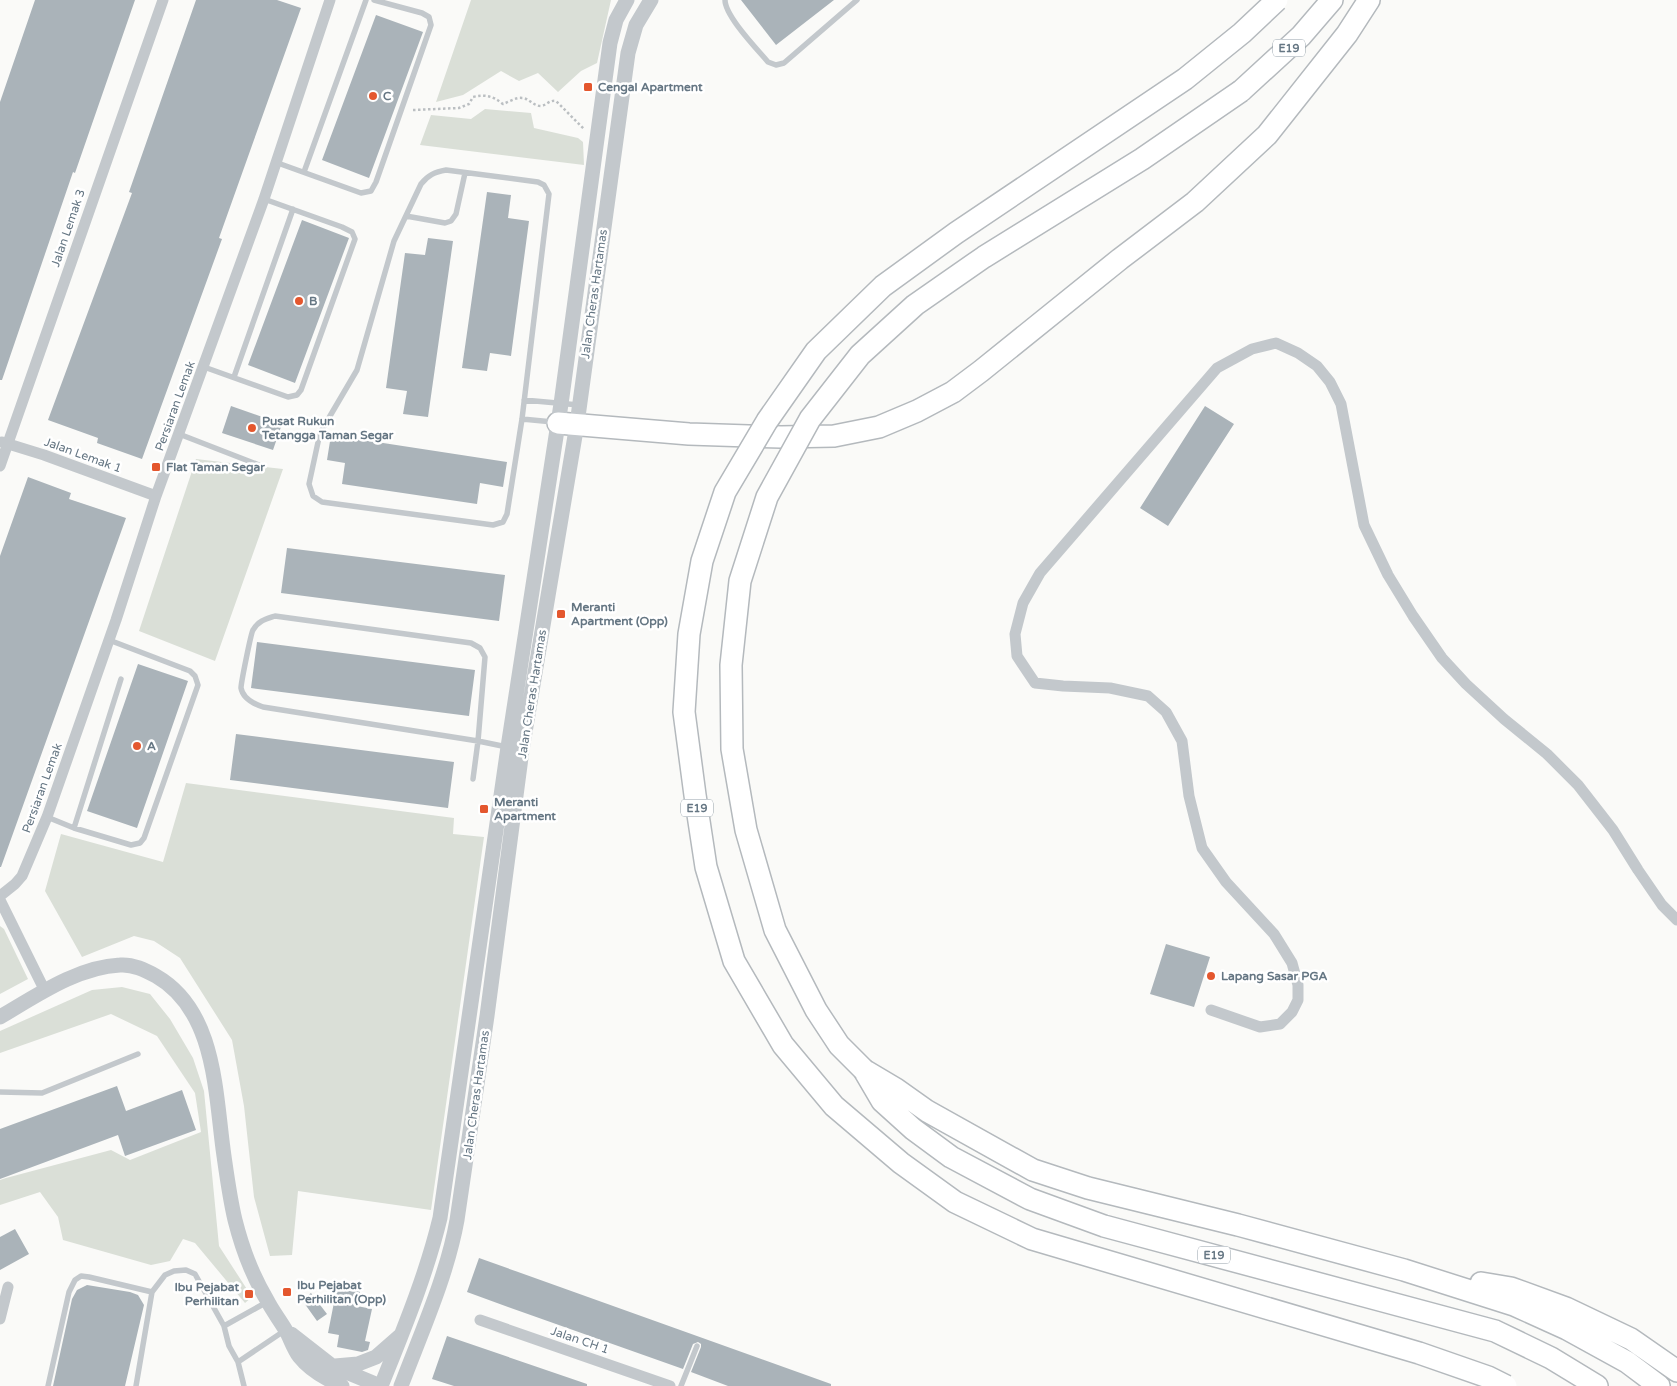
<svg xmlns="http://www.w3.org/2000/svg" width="1677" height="1386" viewBox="0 0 1677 1386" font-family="'Varela Round',sans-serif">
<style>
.green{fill:#dadfd7}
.building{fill:#aab3b9}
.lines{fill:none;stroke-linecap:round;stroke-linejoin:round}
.motorway-casing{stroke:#b4b9bd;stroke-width:24}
.path{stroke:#bbbfc2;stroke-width:2.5;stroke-dasharray:2.5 2.5;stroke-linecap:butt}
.service{stroke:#c3c8cc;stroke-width:5.5}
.minor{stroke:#c3c8cc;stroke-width:11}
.tertiary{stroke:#c3c8cc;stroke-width:15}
.motorway{stroke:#fff;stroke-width:21}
.motorway-bridge-casing{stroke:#b4b9bd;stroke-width:24;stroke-linecap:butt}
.motorway-bridge{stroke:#fff;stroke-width:21}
.poi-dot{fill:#e4572e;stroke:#fff;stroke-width:2}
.labels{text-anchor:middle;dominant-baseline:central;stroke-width:5;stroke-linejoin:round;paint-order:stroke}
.shield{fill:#fff;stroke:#939fa8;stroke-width:1}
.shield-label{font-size:11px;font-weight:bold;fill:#657683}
.poi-label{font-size:12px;font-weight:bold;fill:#657683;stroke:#fff;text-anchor:start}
.street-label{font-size:12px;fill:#657683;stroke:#fff}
</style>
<rect width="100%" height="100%" fill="#fafaf8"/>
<path class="green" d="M471,0h140l-14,63 -16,8 -23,21 -20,-19 -19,8 -18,-10 -38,24 -27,7z
M485,109l46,4 3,15 44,10 5,4 1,23 -164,-20 11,-30 40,4z
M196,459l87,10 -68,192 -76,-30z
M186,783l268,35 -1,16 31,3 -53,373 -133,-19 -6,64 -22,1 -16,-59 -10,-91 -12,-66 -52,-82 -26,-17 -20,-5 -52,21 -37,-66 16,-57 102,28z
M0,926l4,3 24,50 -28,15z
M122,987l28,7 20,25 23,39 11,33 15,155 33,51 -7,6 -50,-60 -12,-4 -13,22 -19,4 -88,-25 -5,-23 -18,-25 -40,13v-25l6,-2 105,-28 19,10 71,-28 -6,-39 -38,-57 -46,-22 -111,39v-22l92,-41z"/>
<path class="building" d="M35,0h100l-60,173 -2,-1 -71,208h-2v-278z
M196,0h81l24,8 -82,230 3,1 -80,220 -45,-16 1,-5 -50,-18 84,-227 -3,-1z
M741,0h93l-58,45z
M376,15l47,17 -54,146 -47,-18z
M487,192l24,3 -3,23 21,3 -18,135 -21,-3 -3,18 -25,-3z
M302,220l47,18 -54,145 -47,-18z
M428,238l25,3 -25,176 -25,-3 4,-23 -21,-3 19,-135 20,2z
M231,406l51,18 -9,26 -51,-17z
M1205,406l29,18 -66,102 -28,-18z
M331,435l176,27 -4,25 -23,-4 -3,21 -135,-20 3,-21 -18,-3z
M28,477l43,16 -2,6 57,19 -125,349h-1v-311z
M287,548l218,27 -6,46 -218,-28z
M257,642l218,28 -6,46 -218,-28z
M138,664l50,17 -51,147 -50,-17z
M236,734l218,28 -6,46 -218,-28z
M1166,944l44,13 -16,50 -44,-13z
M117,1086l9,25 56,-21 14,40 -71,26 -7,-21 -118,44v-50z
M15,1229l14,25 -29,16v-33z
M479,1258l352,126v2h-103l-37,-14 10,-25v-3l-3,-2 -5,2 -10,25 -175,-62 -41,-15z
M338,1282l23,5 -4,19 15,3 -7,32 5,1 -2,8 -6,2 -25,-5 2,-12 -11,-2z
M87,1285l43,7 8,3 6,10 -19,81h-72l19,-87 5,-9z
M311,1293l16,21 -10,7 -15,-21z
M447,1336l140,48v2h-133l-22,-7z"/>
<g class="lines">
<g class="motorway-casing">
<path id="motorway" d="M1241,91l60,-55 31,-36
M558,423l131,11 92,3 53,-1 45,-9 38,-16 36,-19 28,-21 139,-112 75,-57 72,-67 80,-101 22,-34
M864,1070l32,19 31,22 106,59 55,18 150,37 166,45 110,35 53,24 60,33 32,24
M865,1072l17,29 31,28 38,28 79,42 74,27 391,105 56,27 46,28
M1481,1283l30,5 55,20 65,31 46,32"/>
</g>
<path class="path" d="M413,110l46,-2 10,-4 4,-7c12,-3 20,-1 30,7 6,-2 13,-7 19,-6 7,0 11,8 19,8 6,-1 8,-6 15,-5l28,28"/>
<path class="service" d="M725,0c0,16 32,49 43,62l8,3 8,-2 73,-63
M275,162l86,31 10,-2 5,-9 55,-157 -2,-8 -7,-4 -48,-13
M446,170l92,12 6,3 5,9 -27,225 -15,95 -4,8 -10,3 -171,-23 -9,-6 -4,-12 11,-51 37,-63 37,-129 27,-57c7,-9 14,-12 25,-14z
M304,172l62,-172
M406,216l39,7 6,-2 5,-7 9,-41
M204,367l84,30 9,-2 4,-5 54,-151 -3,-7 -10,-5 -78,-28
M234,377l59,-168
M524,400l55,5
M522,419l31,3
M179,434l80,31
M473,779l5,-38 7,-84 -5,-9 -9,-5 -196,-27c-9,3 -17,5 -22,14 -2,3 -12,53 -12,58 2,11 13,16 22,19l215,34 29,6
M47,817l27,11 57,17 9,-2 4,-5 54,-153 -3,-9 -5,-5 -81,-31
M74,828l47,-149
M0,1092l42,1 96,-39
M224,1326l43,-24
M238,1362l46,-31
M48,1386l21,-94 6,-12 6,-4 8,1 63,15
M136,1386l16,-94 13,-17 9,-4 12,-1 9,4 29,52 5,20 9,16 6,24
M681,1386l16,-40"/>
<path class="minor" d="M2,442l42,13 112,41
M0,466l163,-466
M0,896l15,-12 7,-8 25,-59 69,-197 40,-124 108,-297 66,-199
M0,900l45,91
M1211,1010l49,17 20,-3 12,-12 6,-12v-15l-6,-22 -18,-29 -48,-52 -24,-34 -13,-52 -7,-55 -16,-29 -18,-16 -38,-8 -47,-2 -28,-3 -18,-27 -2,-22 8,-31 17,-30 177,-205 35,-19 24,-6 22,10 19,13 13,16 11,22 23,121 24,50 25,41 29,42 24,26 38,35 43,35 31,31 35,45 25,40 24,35 15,15
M0,1319l8,-32
M480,1320l190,66"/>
<path class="tertiary" d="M0,1017c36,-21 77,-50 120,-52 13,-1 25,5 36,11 61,35 59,119 68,180 3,21 6,43 11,64 7,28 17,55 32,80 5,10 12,19 18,29 5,8 8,19 14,27 11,14 27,23 43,30
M291,1334l41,32 48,20
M335,1366l23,-2 18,-7 24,-21
M381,1386c22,-55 45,-110 59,-168l68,-471 53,-343 49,-361 6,-23 11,-20
M401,1386c20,-53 46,-110 56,-166l30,-204 35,-266 55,-326 51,-371 8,-28 15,-25"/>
<use href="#motorway" class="motorway"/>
<g class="motorway-bridge-casing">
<path id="motorway-bridge" d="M1277,0l-35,33 -57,46 -229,154 -73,53 -67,65 -49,70 -42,71 -23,69 -13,73 -5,78 11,83 11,72 28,94 49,84 51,61 67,57 54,39 77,37 387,114 69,24 18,9
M864,1070l-25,-25 -23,-35 -41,-80 -29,-100 -14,-81 -1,-84 9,-84 27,-84 43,-78 50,-64 55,-50 69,-48 158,-98 99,-68"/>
</g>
<use href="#motorway-bridge" class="motorway-bridge"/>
</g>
<g class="poi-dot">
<rect x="583" y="82" width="10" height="10" rx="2.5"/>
<circle cx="373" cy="96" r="5"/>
<circle cx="299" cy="301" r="5"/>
<circle cx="252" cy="428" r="5"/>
<rect x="151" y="462" width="10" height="10" rx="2.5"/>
<rect x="556" y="609" width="10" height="10" rx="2.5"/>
<circle cx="137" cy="746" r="5"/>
<rect x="479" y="804" width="10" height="10" rx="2.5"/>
<circle cx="1211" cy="976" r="5"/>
<rect x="282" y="1287" width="10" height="10" rx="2.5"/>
<rect x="244" y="1289" width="10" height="10" rx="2.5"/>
</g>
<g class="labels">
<g class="shield">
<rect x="1273" y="39.5" width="32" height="17" rx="4"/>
<rect x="681" y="799.5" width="32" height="17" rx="4"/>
<rect x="1198" y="1246.5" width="32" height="17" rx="4"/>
</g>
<g class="shield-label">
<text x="1289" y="48">E19</text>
<text x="697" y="808">E19</text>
<text x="1214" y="1255">E19</text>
</g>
<g class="poi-label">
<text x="598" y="87">Cengal Apartment</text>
<text x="383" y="96">C</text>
<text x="309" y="301">B</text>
<text x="262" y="421">Pusat Rukun<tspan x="262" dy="14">Tetangga Taman Segar</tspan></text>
<text x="166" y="467">Flat Taman Segar</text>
<text x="571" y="607">Meranti<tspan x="571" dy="14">Apartment (Opp)</tspan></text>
<text x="147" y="746">A</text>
<text x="494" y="802">Meranti<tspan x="494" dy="14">Apartment</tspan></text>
<text x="1221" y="976">Lapang Sasar PGA</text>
<text x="297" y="1285">Ibu Pejabat<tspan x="297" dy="14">Perhilitan (Opp)</tspan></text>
<text x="239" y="1287" text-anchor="end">Ibu Pejabat<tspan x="239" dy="14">Perhilitan</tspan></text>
</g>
<g class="street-label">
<text transform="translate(68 228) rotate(-71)">Jalan Lemak 3</text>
<text transform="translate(594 294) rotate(-82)">Jalan Cheras Hartamas</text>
<text transform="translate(175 406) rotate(-70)">Persiaran Lemak</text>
<text transform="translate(83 455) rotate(20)">Jalan Lemak 1</text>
<text transform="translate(532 694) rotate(-81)">Jalan Cheras Hartamas</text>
<text transform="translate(42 788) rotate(-70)">Persiaran Lemak</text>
<text transform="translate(476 1095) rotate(-82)">Jalan Cheras Hartamas</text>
<text transform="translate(580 1340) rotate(19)">Jalan CH 1</text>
</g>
</g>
</svg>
